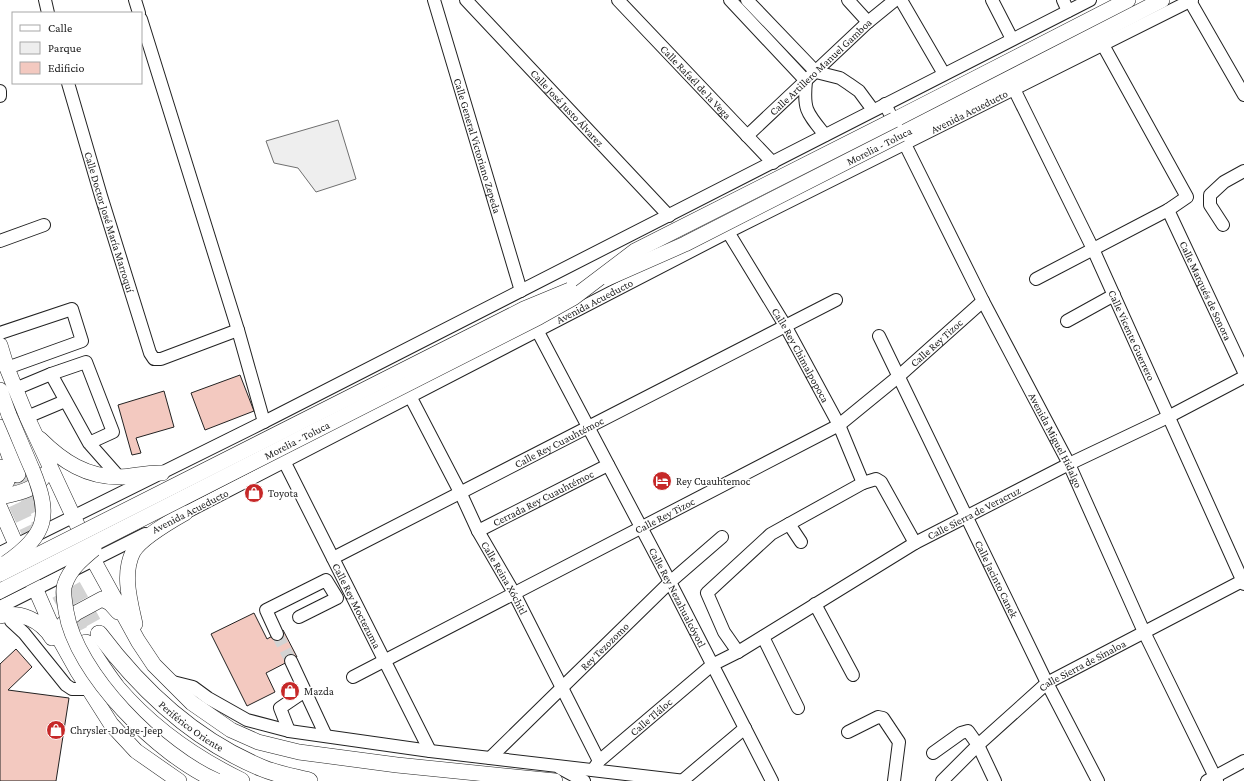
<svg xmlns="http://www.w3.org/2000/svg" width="1244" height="781" viewBox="0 0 1244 781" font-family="'Crimson Pro',serif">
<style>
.green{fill:#eee;stroke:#6f6f6f}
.building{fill:#f3c9c0;stroke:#222}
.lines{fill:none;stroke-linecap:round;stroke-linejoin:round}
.minor-tunnel{stroke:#d3d3d3;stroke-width:12;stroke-dasharray:12 6;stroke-linecap:butt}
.highway-tunnel{stroke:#d3d3d3;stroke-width:17;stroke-dasharray:17 8;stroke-linecap:butt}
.minor-casing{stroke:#222;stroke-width:14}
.major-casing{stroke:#222;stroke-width:16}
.highway-casing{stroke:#222;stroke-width:18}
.minor{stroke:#fff;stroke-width:12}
.major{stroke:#fff;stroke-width:15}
.highway{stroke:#fff;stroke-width:17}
.major-bridge-casing{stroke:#222;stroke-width:16;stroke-linecap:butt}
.major-bridge{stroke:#fff;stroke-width:15}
.labels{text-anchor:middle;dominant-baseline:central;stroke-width:3;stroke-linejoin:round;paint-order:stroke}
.street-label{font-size:11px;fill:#222;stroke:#fff}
.poi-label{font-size:11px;fill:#222;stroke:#fff;text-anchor:start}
</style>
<rect width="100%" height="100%" fill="#fff"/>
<path class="green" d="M338,120l18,59 -40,13 -18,-24 -24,-5 -8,-22z"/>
<path class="building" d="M240,375l14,36 -49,19 -14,-37z
M164,391l10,36 -38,11 5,15 -9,2 -14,-50z
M254,613l13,26 16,-9 14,27 -31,16 9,19 -28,14 -36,-72z
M16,649l16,18 -24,23 61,8 -13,83h-56v-117z"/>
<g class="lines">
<path class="minor-tunnel" d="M277,634l14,27"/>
<path class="highway-tunnel" d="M17,474l47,97 35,63
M6,481l45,96 35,66"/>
<g class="minor-casing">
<g id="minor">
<path d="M45,0l3,13"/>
<path d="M135,0l4,13"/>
<path id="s1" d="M434,0l87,291"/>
<path id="s2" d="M466,0l203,216"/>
<path id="s3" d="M618,0l155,163"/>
<path d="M730,0l76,81c-3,29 1,32 19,54"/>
<path d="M747,0l69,72 24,6 9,6 10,7 14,19"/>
<path d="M848,0l20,22"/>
<path d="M901,0l43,74"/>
<path d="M992,0l20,39"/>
<path d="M1063,0l5,11"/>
<path d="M1190,1l54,94"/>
<path d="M141,19l97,311 26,92"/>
<path id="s4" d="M68,83l33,113 49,157 4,6h7l77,-29"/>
<path id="s5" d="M1014,89l79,160 151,335"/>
<path d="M0,91v5"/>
<path id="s6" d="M885,104l98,197 86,163 75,168 73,149"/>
<path id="s7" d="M747,136l121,-114 27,-22"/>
<path id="s8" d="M1168,210l76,162"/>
<path d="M1223,225l-13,-20v-10l14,-13 20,-11"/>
<path id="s9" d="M728,232l58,95 53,98 24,58"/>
<path d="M0,241l44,-16"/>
<path d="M1036,279l132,-69 19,-13 -84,-152"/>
<path d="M1067,321l47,-26"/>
<path id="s10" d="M537,330l133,252 102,199"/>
<path d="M0,333l72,-24 10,32 -75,27"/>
<path id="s11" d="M879,336l168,347 51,98"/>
<path d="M15,389l36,-15"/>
<path id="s12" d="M410,396l51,98 17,37 36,62 85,168"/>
<path d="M27,417l38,-16"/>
<path d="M89,443l24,-11 -27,-70 -35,12 38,69 30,34"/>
<path id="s13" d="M284,461l146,290"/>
<path id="s14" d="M177,517l551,-285 464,-232"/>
<path d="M789,524l12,18"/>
<path id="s15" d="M478,531l130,-66"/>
<path d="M0,553l264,-131 826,-422"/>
<path id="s16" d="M333,558l503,-258"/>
<path d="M815,604l38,71"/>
<path d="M0,607l145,-73"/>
<path d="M9,614l2,7 13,12 42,52 6,4h16"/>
<path d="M277,634l-11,-24 60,-30 11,18 -38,19"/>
<path d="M763,637l35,71"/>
<path d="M738,652l-14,-20 -17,-39 64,-59 92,-51 13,-4 5,3 34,61"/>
<path d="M291,661l14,30"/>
<path id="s17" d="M353,677l486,-252 60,-49 84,-75"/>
<path d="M169,681l24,6 15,11 39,22 42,11 141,20 255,30"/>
<path d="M289,731l-9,-23 25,-17 21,45"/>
<path d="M848,732l30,-15 5,1 16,24 -5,39"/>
<path d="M933,753l28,-20 7,-2 10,14 17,36"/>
<path id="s18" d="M490,758l180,-176 52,-45"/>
<path d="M560,768l24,13"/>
<path id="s19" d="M593,770l6,-9 113,-96 26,-13 177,-109 154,-79 99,-47 76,-40"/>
<path d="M682,781l63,-53"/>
<path id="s20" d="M942,781l36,-36 69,-62 197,-103"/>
<path d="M1207,781l37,-20"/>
</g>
</g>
<g class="major-casing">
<path id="major" d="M894,120l234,-120
M901,134l261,-134
M0,345l7,23 20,49 67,144 44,80 16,24 38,38 39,27 27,12 41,10 98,13 158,16
M0,390l9,25
M40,439c23,23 47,38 79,38 14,0 28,-5 43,-4
M0,494l5,2c14,-3 33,-7 40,-22
M0,508l50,114 28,50 33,52 25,27 43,30
M0,616c20,-5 41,4 52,22
M135,624c-5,-23 -13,-50 -2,-72 8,-14 38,-31 52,-39
M64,629v-6l12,-10 26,-14 8,4 8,9"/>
</g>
<g class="highway-casing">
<g id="highway">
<path d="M0,428l17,46"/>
<path d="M0,468l6,13"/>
<path id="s21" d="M99,634c43,57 95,106 163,134 14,6 31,9 47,13"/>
<path d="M86,643c10,15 20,31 31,45 35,41 77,70 124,93"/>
</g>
</g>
<use href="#minor" class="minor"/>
<use href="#major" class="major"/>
<use href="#highway" class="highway"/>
<g class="major-bridge-casing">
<g id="major-bridge">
<path d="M608,278l77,-34 216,-110"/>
<path d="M94,549c-12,10 -24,20 -29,35 -3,7 0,19 1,27 10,63 93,145 151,170"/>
<path d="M6,563c42,-29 45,-48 26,-94 -8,-18 -15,-36 -23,-54"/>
<path d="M0,574l524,-265 46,-19"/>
<path id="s22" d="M0,591l539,-274 34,-19 62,-47 259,-131"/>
</g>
</g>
<use href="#major-bridge" class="major-bridge"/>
</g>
<defs>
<g id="hotel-disc" transform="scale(1)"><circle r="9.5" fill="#c62828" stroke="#fff"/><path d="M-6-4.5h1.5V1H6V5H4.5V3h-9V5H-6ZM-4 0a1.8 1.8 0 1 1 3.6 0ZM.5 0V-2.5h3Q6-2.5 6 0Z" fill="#fff"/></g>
<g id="shop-disc" transform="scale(1)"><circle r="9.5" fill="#c62828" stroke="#fff"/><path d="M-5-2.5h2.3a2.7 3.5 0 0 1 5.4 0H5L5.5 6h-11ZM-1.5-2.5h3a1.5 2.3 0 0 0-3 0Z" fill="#fff"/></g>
</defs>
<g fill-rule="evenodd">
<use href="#hotel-disc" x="662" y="481"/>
<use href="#shop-disc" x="254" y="493"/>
<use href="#shop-disc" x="290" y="691"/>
<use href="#shop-disc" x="56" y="730"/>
</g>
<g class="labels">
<g class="street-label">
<text stroke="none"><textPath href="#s7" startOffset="101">Calle Artillero Manuel Gamboa</textPath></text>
<text stroke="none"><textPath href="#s3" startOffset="113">Calle Rafaél de la Vega</textPath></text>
<text stroke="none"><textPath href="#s2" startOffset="148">Calle José Justo Álvarez</textPath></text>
<text stroke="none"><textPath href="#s14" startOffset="890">Avenida Acueducto</textPath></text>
<text stroke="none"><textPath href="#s1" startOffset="152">Calle General Victoriano Zepeda</textPath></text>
<text transform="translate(879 146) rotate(-27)">Morelia - Toluca</text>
<text stroke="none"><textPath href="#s4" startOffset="145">Calle Doctor José María Marroquí</textPath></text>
<text stroke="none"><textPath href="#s8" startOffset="89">Calle Marqués de Sonora</textPath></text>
<text stroke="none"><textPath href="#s14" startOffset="470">Avenida Acueducto</textPath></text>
<text stroke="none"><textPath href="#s5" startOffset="273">Calle Vicente Guerrero</textPath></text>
<text stroke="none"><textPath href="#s17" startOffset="675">Calle Rey Tizoc</textPath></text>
<text stroke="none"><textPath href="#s9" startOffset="143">Calle Rey Chimalpopoca</textPath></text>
<text stroke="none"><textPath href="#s22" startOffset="333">Morelia - Toluca</textPath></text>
<text stroke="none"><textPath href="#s6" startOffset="377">Avenida Miguel Hidalgo</textPath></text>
<text stroke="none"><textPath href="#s16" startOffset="254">Calle Rey Cuauhtémoc</textPath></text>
<text stroke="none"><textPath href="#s15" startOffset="73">Cerrada Rey Cuauhtémoc</textPath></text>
<text transform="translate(190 511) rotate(-27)">Avenida Acueducto</text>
<text stroke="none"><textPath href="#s19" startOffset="462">Calle Sierra de Veracruz</textPath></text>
<text stroke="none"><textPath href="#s17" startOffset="351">Calle Rey Tizoc</textPath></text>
<text stroke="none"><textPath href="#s12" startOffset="205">Calle Reina Xóchitl</textPath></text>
<text stroke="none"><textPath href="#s11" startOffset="270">Calle Jacinto Canek</textPath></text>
<text stroke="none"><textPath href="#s10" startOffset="302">Calle Rey Nezahualcóyotl</textPath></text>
<text stroke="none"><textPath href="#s13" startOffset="162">Calle Rey Moctezuma</textPath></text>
<text stroke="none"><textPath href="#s18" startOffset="160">Rey Tezozomo</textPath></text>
<text stroke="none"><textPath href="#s20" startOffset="183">Calle Sierra de Sinaloa</textPath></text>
<text stroke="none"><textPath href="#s19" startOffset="79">Calle Tláloc</textPath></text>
<text stroke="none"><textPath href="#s21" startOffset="131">Periférico Oriente</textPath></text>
</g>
<g class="poi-label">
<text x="676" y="481">Rey Cuauhtemoc</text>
<text x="268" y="493">Toyota</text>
<text x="304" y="691">Mazda</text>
<text x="70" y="730">Chrysler-Dodge-Jeep</text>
</g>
</g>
<rect x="12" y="12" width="130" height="72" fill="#ffffff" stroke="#a7a7a7"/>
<rect x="20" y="25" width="20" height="6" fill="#ffffff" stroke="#a7a7a7"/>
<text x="48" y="32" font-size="12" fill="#222222">Calle</text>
<rect x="20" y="42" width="20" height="12" fill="#eeeeee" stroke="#a7a7a7"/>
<text x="48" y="52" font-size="12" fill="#222222">Parque</text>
<rect x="20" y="62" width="20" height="12" fill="#f3c9c0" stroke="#a7a7a7"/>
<text x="48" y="72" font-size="12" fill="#222222">Edificio</text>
</svg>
